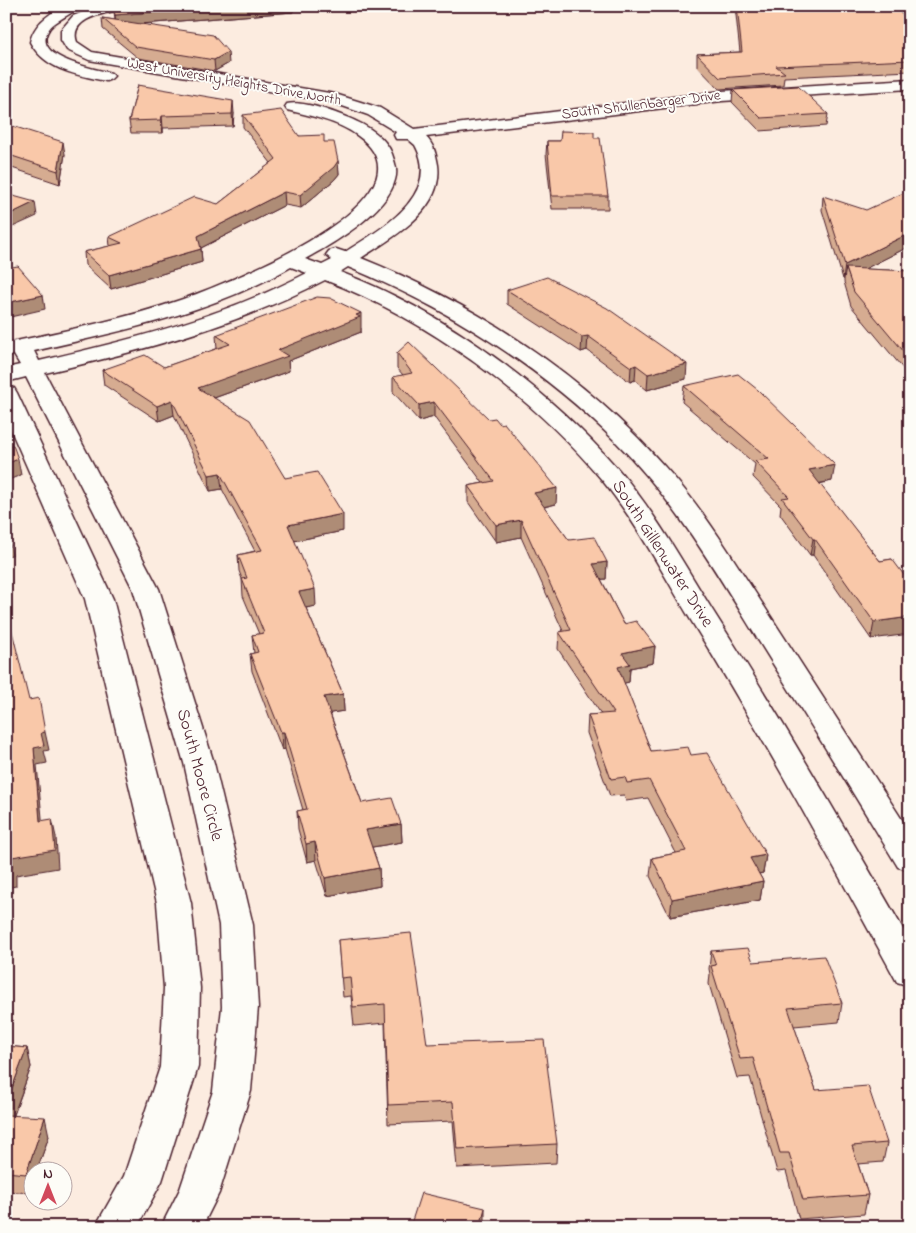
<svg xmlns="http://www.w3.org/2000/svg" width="916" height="1233" viewBox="0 0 916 1233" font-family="'Indie Flower',sans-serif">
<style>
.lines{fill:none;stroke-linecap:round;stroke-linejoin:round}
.minor-casing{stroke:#4a1f2b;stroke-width:3}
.minor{fill:#fdfcf7;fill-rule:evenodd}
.wall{fill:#d6ac91;stroke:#4a1f2b}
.shaded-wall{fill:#ae8c76;stroke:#4a1f2b}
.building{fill:#f9c8a9;stroke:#4a1f2b}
.labels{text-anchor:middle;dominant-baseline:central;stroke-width:4;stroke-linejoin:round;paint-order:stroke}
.far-street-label{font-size:15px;fill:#4a1f2b;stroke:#fdfcf7}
.street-label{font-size:18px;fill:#4a1f2b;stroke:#fdfcf7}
</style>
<rect width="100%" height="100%" fill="#fcece0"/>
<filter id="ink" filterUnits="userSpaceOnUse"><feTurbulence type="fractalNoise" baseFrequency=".02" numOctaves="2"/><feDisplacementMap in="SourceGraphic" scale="10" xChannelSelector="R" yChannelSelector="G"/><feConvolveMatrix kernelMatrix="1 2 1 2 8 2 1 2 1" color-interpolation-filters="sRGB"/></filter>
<g filter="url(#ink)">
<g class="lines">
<g class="minor-casing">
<path id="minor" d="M62,6h17c-9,11 -27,14 -32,27 -12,26 49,36 64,40l3,3 -3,3 -5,2c-29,-6 -61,-11 -76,-39 4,-18 17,-26 32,-36z
M99,6h25l-2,3c-16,4 -54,9 -45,33l15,10 243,42 45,14 34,21 308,-38 188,-12v10l-188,12 -296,36c8,8 10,17 12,28 6,45 -46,73 -77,93 114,46 223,116 304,209 23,25 43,53 62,82l183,283v38l-12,-3c-45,-75 -92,-150 -138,-224 -44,-71 -85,-142 -144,-201 -75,-75 -170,-135 -268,-175l-8,5c103,39 205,114 278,197 37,43 65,94 95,142 69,108 133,219 197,330v45l-13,-4c-66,-121 -132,-242 -205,-360 -29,-48 -55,-99 -90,-142 -70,-84 -175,-161 -277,-200 -88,46 -184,71 -280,93l114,216 55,174 39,162 5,82 -7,84 -32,102 -17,34h-41l19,-38 33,-98 9,-84 -3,-82 -35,-162 -51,-174 -107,-212 -20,5v-14l14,-3 -6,-10 -8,1v-13c59,-12 119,-24 177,-44 41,-15 262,-100 175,-163 -20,-15 -47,-20 -71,-26l-2,-3 2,-3c14,-4 45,7 59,13 18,7 39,18 46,37 3,9 6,17 3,26 -8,32 -62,64 -90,79l17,6 10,-5 -6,-5 3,-4 7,-2 9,3c34,-22 98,-56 70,-107l-7,-6h-12l-2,-4 2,-3 -28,-17 -37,-13 -242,-42 -22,-10 -6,-10v-10l12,-14zM291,267l16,6c-84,44 -176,67 -268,88l-5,-10c86,-19 179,-39 257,-84z
M6,386l8,2 3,5 96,206 78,304 9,85 -2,79 -36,114 -25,46h-42l29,-51 36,-109 4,-79 -7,-85 -72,-304 -79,-180z"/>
</g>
<use href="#minor" class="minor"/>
</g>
<path class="wall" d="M125,6h168v6l-151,12 87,39 -14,8 -77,-13 -35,-29 -1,-11 13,2 -1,-9z
M631,6h36l-1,2z
M735,6h159l16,17v48l-126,6 -1,8 -64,4 -22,-23v-12l43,-2z
M138,85l96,28 -1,13 -70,2v5h-32l-2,-12z
M733,90l95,24 -2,12 -66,5 -28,-29z
M243,115l56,21 25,6 14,19 1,13 -5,6 -33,28 -16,-3 -84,43 1,14 -91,27 -26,-24 -1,-13 26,-6 -1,-9 109,-33 53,-41 -28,-36z
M6,124l59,30 -5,30 -54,-18z
M594,138l14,58v13h-56l-6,-55 1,-13h13z
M823,196l87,50 -46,23 46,2v106l-59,-71 -7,-24v-3h-1l-21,-69z
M507,290l179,89 -39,11 -12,-10 -5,2 -43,-32 -6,2 -74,-48z
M361,328v4l-73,29 1,10 -75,27 71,80 58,53 -49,10 22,65 -10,2 37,86 1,17 -14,2 32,90 39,21 1,18 -30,5 7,21 1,18 -53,10 -11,-36 -9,2 -9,-33 -1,-18 6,-1 -18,-61 -3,1 -30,-79 -2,-17 4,-1 -2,-18 7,-1 -16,-38 -1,-17 -3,-8 -1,-16 17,-4 -33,-62 -12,2 -36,-76 -15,6 -55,-36 -2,-15 62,-3 53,-18 -1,-14z
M397,353l159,151 -12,3 25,33 38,22 -1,17h-5l23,45 31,22 -2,17 -23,5 -1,14 -5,1 27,68 40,4 75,100 -3,18 -4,1 4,7 -3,19 -90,17 -20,-41 2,-18 24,-5 -28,-55 -22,3 -2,-6 -14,1 -23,-63 1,-18 13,-1 -43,-65 1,-17 4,-1 -42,-94 -25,5 -28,-40v-16l15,-3 -49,-66 -15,4 -26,-29v-15l10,-2 -6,-7z
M684,386l148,95 -13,3 61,77 12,-2 -21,80 -58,-84h-3l-30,-41 1,-8 -28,-29 2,-13 -73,-62z
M338,940l89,104 130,100 -1,19 -99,5 -4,-47 -65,3 -3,-101 -31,3 -3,-30 -8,1z
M711,951l42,11 89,41 -3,19 -45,4 22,64 71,53 -4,19 -25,2 10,31 -4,19 -65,5 -13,-48 -9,1 -27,-95 -13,1 -28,-94 1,-10 -1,-5z
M6,1046l21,2 4,19 -17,48 35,21 -12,34h-5l-2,23 -24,-2z"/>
<path class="shaded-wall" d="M228,6h65v6l-177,14 -1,-11z
M228,52l1,11 -14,8 -1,-11z
M233,101l1,12 -1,13 -1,-12z
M162,116l1,12v5l-2,-13z
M63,142l2,12 -5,30 -2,-13z
M338,161l1,13 -5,6 -33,28 -1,-13z
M284,192l1,13 -86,44 -1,-13z
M35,202l2,14 -31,14v-14z
M910,233v13l-61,31 -3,-9 -2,11h-1l2,-14z
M201,249l1,13 -91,27 -2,-14z
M43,295l2,14 -39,9v-15z
M361,313v19l-73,29 1,10 -89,32 -2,-15 80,-38z
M588,336l-1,14 -6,2 1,-15z
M687,364l-1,15 -39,11 1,-16z
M636,365l-1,15 -5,2 1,-15z
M172,400l2,15 -15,6 -2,-15z
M434,402v15l-15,4v-16z
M18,459l3,16 -15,6v-17z
M835,465l-3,16 -26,5 3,-16z
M220,473l2,16 -12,2 -1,-16z
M557,488l-1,16 -22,5v-16z
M343,514v17l-54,11 -1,-17z
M521,520v17l-25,5v-17z
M9,538l3,17 -6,1v-17z
M813,539h2l-2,16h-3z
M607,562l-1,17 -14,1 1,-16z
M315,589l1,17 -16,3 -1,-17z
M910,617v17l-39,5 3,-17z
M655,646l-2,17 -23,5 -1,14 -12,3 1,-18 4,-14z
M343,694l1,17 -19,3 -1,-17z
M45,732l4,18 -5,1 3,12 -10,2 7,74 -4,-18 -6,-73 7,-15z
M281,732h3l1,17 -3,1z
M52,819l4,18 2,31 -42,7v11l-10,2v-19l6,-12z
M401,824l1,18 -35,6 -1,-18z
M315,842l1,18 -9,2 -1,-18z
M766,855l-3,18 -16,3 3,-18z
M379,868l1,18 -53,10 -2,-18z
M763,881l-3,19 -90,17 2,-18z
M27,1048l4,19 -24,66 -1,-4v-25z
M45,1117l4,19 -12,34h-5v15l-2,8 -4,-19z
M485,1208v19h-5z"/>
<path class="building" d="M125,6h103l-113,9 -1,-4z
M737,6h157l16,17v37l-134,6 9,7 -65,5 -23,-24 45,-2z
M102,18l111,17 15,17 -14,8 -78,-13z
M138,85l95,16 -1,13 -70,2 -1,4 -32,1z
M798,86l30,28 -67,4 -28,-28z
M281,110l18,26 25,-1v7h10l4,19 -4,6 -34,28 -16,-3 -86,44 3,13 -92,26 -25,-23 38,-9 -13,-6 85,-40 24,7 58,-45 -33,-44z
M6,124l57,18 -5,29 -52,-17z
M561,131l33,1v6h6l8,58h-56l-5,-55h13z
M910,190v43l-65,32 -22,-69 43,14z
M6,194l29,8 -29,14z
M18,266l25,29 -37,8v-35z
M846,268l64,3v88l-56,-67z
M547,277l60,31 80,56 -39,10 -12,-9 -5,2 -43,-31 -6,1 -75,-47z
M317,297l13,1 31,15 -5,2 4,2 -82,33 10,6 -90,32 52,32 35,58 32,-6 26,42 -55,11 27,64 -16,3 44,102 -19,3 38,106 30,-5 9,26 -35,6 13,38 -54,10 -10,-36 -9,2 -9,-33 10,-2 -23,-77h-3l-31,-78 8,-2 -6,-17 12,-2 -22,-54 5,-1 -9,-23 24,-5 -42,-77 -11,2 -37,-75 -15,6 -55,-36 43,-15 19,12 66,-23 -14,-9z
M409,342l80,77 6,-1 5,6 4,-1 53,65 -23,5 35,47 25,-3 13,25 -14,2 31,60 12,-3 19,25 -33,7 8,11 -12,3 33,84 37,-4 3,8 16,-2 59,102 -16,3 13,23 -91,18 -20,-41 34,-7 -37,-71 -22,3 -2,-6 -14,2 -23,-64 26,-2 -55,-81 12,-2 -50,-110 -25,5 -28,-39 26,-5 -60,-79 -15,3 -26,-28 19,-4 -15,-20z
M738,374l20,16 77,75 -26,5 71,91 12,-2 18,24v34l-36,5 -59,-83h-2l-31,-41 7,-1 -34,-36 14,-2 -85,-73z
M13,445l5,14 -12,5v-18z
M6,532l3,6 -3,1z
M6,607l23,93 10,-2 6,34 -4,1 3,13 -10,2 6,73 12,-2 3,31 -43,7v11l-6,1z
M411,933l16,111 117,-4 13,104 -100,5 -4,-47 -65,3 -3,-101 -32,3 -3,-30 -9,1 -3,-38z
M748,948l5,14 71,-6 18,47 -54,5 28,82 52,-4 19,57 -35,3 16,49 -65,5 -14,-47h-9l-27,-95 -13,1 -29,-93 5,-1 -5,-14z
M6,1046l21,2 -21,56z
M6,1115l39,2 -19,57 -20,-2z
M421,1193l64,15 -5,19h-70z"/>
</g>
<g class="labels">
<g class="far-street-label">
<text transform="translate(234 82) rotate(10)">West University Heights Drive North</text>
<text transform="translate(641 105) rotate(-7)">South Shullenbarger Drive</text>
</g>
<g class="street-label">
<text transform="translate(662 554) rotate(57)">South Gillenwater Drive</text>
<text transform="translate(199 775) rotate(75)">South Moore Circle</text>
</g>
</g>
<rect width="916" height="1233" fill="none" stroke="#fdfcf7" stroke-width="25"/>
<rect x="12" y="12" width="891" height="1208" fill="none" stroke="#4a1f2b" stroke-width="2" filter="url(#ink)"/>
<g transform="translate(48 1186)"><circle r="24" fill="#fdfcf7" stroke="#b5a4a5"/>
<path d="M0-4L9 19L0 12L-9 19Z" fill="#d1495b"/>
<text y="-8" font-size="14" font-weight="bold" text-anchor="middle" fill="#4a1f2b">N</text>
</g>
</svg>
